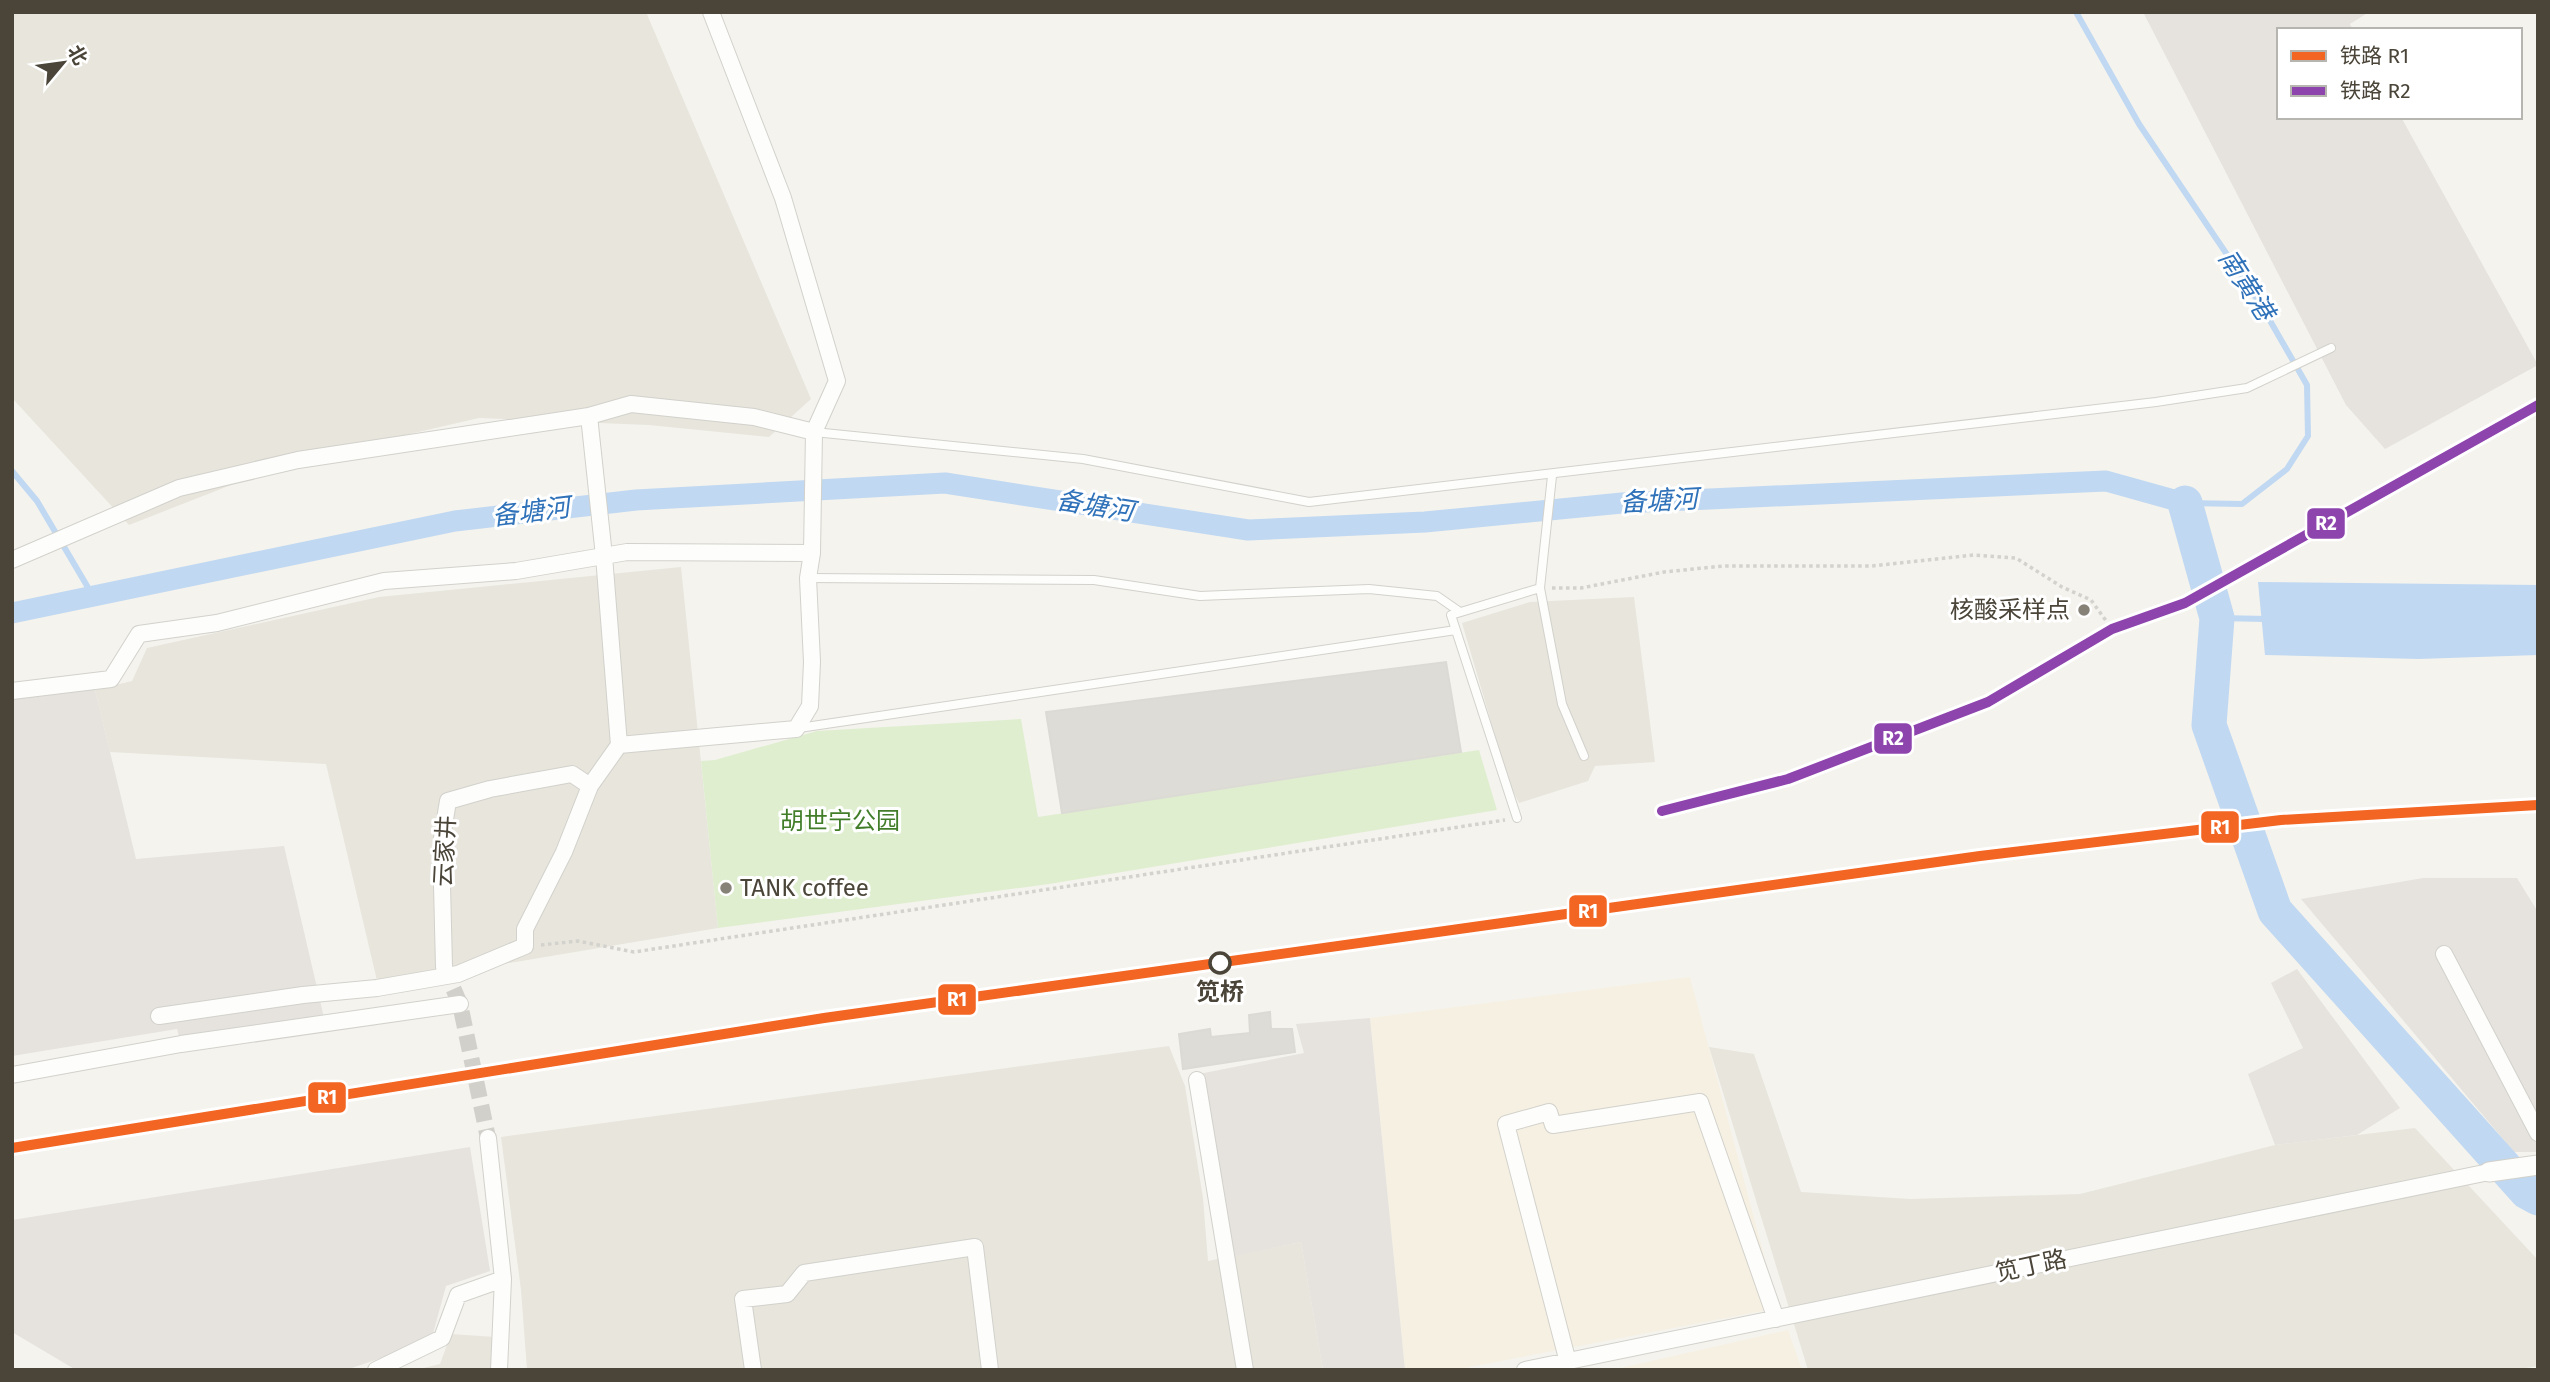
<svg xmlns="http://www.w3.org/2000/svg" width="2550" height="1382" viewBox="0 0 2550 1382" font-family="'Fira Sans','Noto Sans SC',sans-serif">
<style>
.residential{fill:#e7e5dc}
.commercial{fill:#f6f0e2}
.industrial{fill:#e6e3de}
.green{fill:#dfeecf}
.water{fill:#c0d8f1}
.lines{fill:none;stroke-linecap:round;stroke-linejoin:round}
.stream{stroke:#c0d8f1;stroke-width:6}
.canal{stroke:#c0d8f1;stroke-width:21}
.river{stroke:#c0d8f1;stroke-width:35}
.building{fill:#dedcd6;stroke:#dcdad4;stroke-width:2}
.minor-tunnel{stroke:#d2d0ca;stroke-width:16;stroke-dasharray:16 8;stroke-linecap:butt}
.service-casing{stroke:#d2d1cb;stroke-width:10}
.minor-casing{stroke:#d2d1cb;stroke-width:18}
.tertiary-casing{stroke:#d2d1cb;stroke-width:21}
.path{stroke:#d3d2cc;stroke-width:3.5;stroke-dasharray:3.5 3.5;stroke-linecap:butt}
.service{stroke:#fdfdfc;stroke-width:8}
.minor{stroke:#fdfdfc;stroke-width:16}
.tertiary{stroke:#fdfdfc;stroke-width:19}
.rail-1-casing{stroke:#fff;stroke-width:16}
.rail-2-casing{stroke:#fff;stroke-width:16}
.rail-1{stroke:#f26522;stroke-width:10}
.rail-2{stroke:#8e44ad;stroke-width:10}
.poi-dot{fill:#868278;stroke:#fff;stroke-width:2.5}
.stop-dot{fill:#fff;stroke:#4b4539;stroke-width:3.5}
.labels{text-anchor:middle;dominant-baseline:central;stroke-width:6;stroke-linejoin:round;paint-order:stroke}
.poi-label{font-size:24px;fill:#4b4539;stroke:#fff;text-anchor:end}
.park-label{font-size:24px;fill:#427e2a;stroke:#fff}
.street-label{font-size:24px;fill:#4b4539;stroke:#fff}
.stop-label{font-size:24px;font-weight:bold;fill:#4b4539;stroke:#fff}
.water-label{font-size:26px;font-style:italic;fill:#2f72b9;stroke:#fff}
.line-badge{stroke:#fff;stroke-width:2.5}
.badge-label{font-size:19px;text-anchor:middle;font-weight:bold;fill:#fff}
</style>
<rect width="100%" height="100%" fill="#f4f3ee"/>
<path class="residential" d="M12,12h634l165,387 -42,38 -120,-12 -170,-7 -187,43 -163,64 -117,-127z
M681,567l37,361 -340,57 -52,-221 -216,-12 -15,-62 37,-9 15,-33 232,-51z
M1634,597l21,165 -60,4 -7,15 -69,22 -10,-20 -47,-160 68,-21z
M1169,1046l16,40 18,112 5,63 93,-19 22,128h-796l-6,-80 -20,-153z
M1709,1047l45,7 47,138 109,7 170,-5 195,-49 140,-17 123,132v106l-25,4h-705z
M451,1334l44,3 -2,33h-78l25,-6z"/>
<path class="commercial" d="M1690,977l88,331 -324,62h-49l-35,-352z
M1788,1330l14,40h-190z"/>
<path class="industrial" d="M2143,12h226l-19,12 3,6h-74v87h122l137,248 -153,84 -39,-44z
M12,690h83l41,169 148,-13 41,176 -144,22 -4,-15 -165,27z
M2423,878h94l21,34v240h-24l-213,-253z
M2297,969l103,139 -43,27 -82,10 -27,-71 55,-26 -32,-65z
M1370,1018l35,352h-82l-22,-128 -66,14 -36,-182 105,-21 -8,-29z
M470,1147l20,124 -44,15 -15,55 -85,29h-270l-64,-38v-112z"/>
<path class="green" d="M1021,719l17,98 441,-67 18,60 -448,74 -331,44 -17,-167 14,-1 102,-29z"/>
<path class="water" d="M2258,582l280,3v70l-120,4 -153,-4z"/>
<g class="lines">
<path class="stream" d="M2076,12l63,112 122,181 46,80 1,51 -21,33 -45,35 -57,-1
M12,471l25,30 56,95
M2217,618l50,1"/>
<path class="canal" d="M12,613l443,-92 181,-21 309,-17 303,47 177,-8 197,-19 484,-22 79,22"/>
<path class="river" d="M2185,503l32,115 -8,107 66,186 252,281 11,6"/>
</g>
<path class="building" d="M1446,662l15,90 -399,61 -16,-101z
M1270,1012l1,17h21l3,23 -112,17 -4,-35 31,-5 1,8 39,-4 -1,-18z"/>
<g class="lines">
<path class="minor-tunnel" d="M444,967l16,37 28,134"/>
<g class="service-casing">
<path id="service" d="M814,432l269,27 226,43 847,-100 91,-14 84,-40
M1552,476l-12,112 22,116 22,52
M808,578l286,2 106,16 169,-7 68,7 23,16
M799,728l657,-98
M1517,818l-66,-203 89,-27"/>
</g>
<g class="minor-casing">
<path id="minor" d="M12,560l167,-72 119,-28 291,-44 42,-12 123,13 60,15
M12,691l99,-12 28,-45 78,-11 167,-42 132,-10 111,-19 185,1
M619,745l177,-16 14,-23 2,-44 -4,-84 4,-25 2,-121 23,-51 -54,-183 -72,-186
M2444,954l94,179
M444,967l-3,-123 7,-43 42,-12 82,-15 18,12
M159,1016l144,-21 74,-7 81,-14 67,-28v-17l39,-77 26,-66 29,-41 -15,-189 -15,-140
M12,1075l169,-31 279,-40
M1197,1080l48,290
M488,1138l15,141 -4,91
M376,1370l66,-32 16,-43 45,-16
M753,1370l-10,-71 44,-5 17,-21 171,-26 15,123
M1525,1370l964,-198
M1570,1370l-64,-246 43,-12 4,13 147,-23 76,217"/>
</g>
<g class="tertiary-casing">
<path id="tertiary" d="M2489,1172l49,-7"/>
</g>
<path class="path" d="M1552,588h29l83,-16 59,-6h149l102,-11 42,3 46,29 29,13 21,29
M541,945l37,-4 56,11 871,-132"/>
<use href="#service" class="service"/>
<use href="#minor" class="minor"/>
<use href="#tertiary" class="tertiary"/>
<g class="rail-1-casing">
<path id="rail-1" d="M12,1148l812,-130 1156,-162 301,-36 257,-15"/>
</g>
<g class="rail-2-casing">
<path id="rail-2" d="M1662,811l126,-32 200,-77 124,-73 73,-26 353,-198"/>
</g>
<use href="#rail-1" class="rail-1"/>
<use href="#rail-2" class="rail-2"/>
</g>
<g class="poi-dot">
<circle cx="2084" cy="610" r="7"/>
<circle cx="726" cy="888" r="7"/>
</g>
<circle class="stop-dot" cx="1220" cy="963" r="10"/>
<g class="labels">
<g class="poi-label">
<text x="2070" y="610">核酸采样点</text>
<text x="740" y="888" text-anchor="start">TANK coffee</text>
</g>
<g class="park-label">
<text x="840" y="821">胡世宁公园</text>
</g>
<g class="street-label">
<text transform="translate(445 851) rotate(-87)">云家井</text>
<text transform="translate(2031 1266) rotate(-12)">笕丁路</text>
</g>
<g class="stop-label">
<text x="1220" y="992">笕桥</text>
</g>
<g class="water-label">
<text transform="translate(2246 285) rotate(57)">南黄港</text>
<text transform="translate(1659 501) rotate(-3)">备塘河</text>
<text transform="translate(1095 506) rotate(9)">备塘河</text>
<text transform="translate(531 512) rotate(-7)">备塘河</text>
</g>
</g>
<g class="line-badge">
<rect x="2306" y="507" width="40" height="33" rx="7" fill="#8e44ad"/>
<rect x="1873" y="722" width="40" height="33" rx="7" fill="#8e44ad"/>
<rect x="2200" y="810" width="40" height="34" rx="7" fill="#f26522"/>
<rect x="1568" y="894" width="40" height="34" rx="7" fill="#f26522"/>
<rect x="937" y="983" width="40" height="33" rx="7" fill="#f26522"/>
<rect x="307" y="1081" width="40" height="33" rx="7" fill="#f26522"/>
</g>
<g class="badge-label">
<text x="2326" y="530">R2</text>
<text x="1893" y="745">R2</text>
<text x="2220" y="834">R1</text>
<text x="1588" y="918">R1</text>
<text x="957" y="1006">R1</text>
<text x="327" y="1104">R1</text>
</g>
<rect width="2550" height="1382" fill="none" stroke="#4b4539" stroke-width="28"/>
<rect x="2277" y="28" width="245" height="91" fill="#ffffff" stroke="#b7b5b0" stroke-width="2"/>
<rect x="2291" y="51" width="35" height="10" fill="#f26522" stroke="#b7b5b0" stroke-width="2"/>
<text x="2340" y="63" font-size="21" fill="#4b4539">铁路 R1</text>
<rect x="2291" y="86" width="35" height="10" fill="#8e44ad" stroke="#b7b5b0" stroke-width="2"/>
<text x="2340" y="98" font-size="21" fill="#4b4539">铁路 R2</text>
<g transform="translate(63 63) rotate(61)" stroke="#ffffff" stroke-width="5" paint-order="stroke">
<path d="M0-5L12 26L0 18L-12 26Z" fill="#4b4539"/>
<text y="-10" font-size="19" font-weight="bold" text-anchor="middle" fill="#4b4539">北</text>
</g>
</svg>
